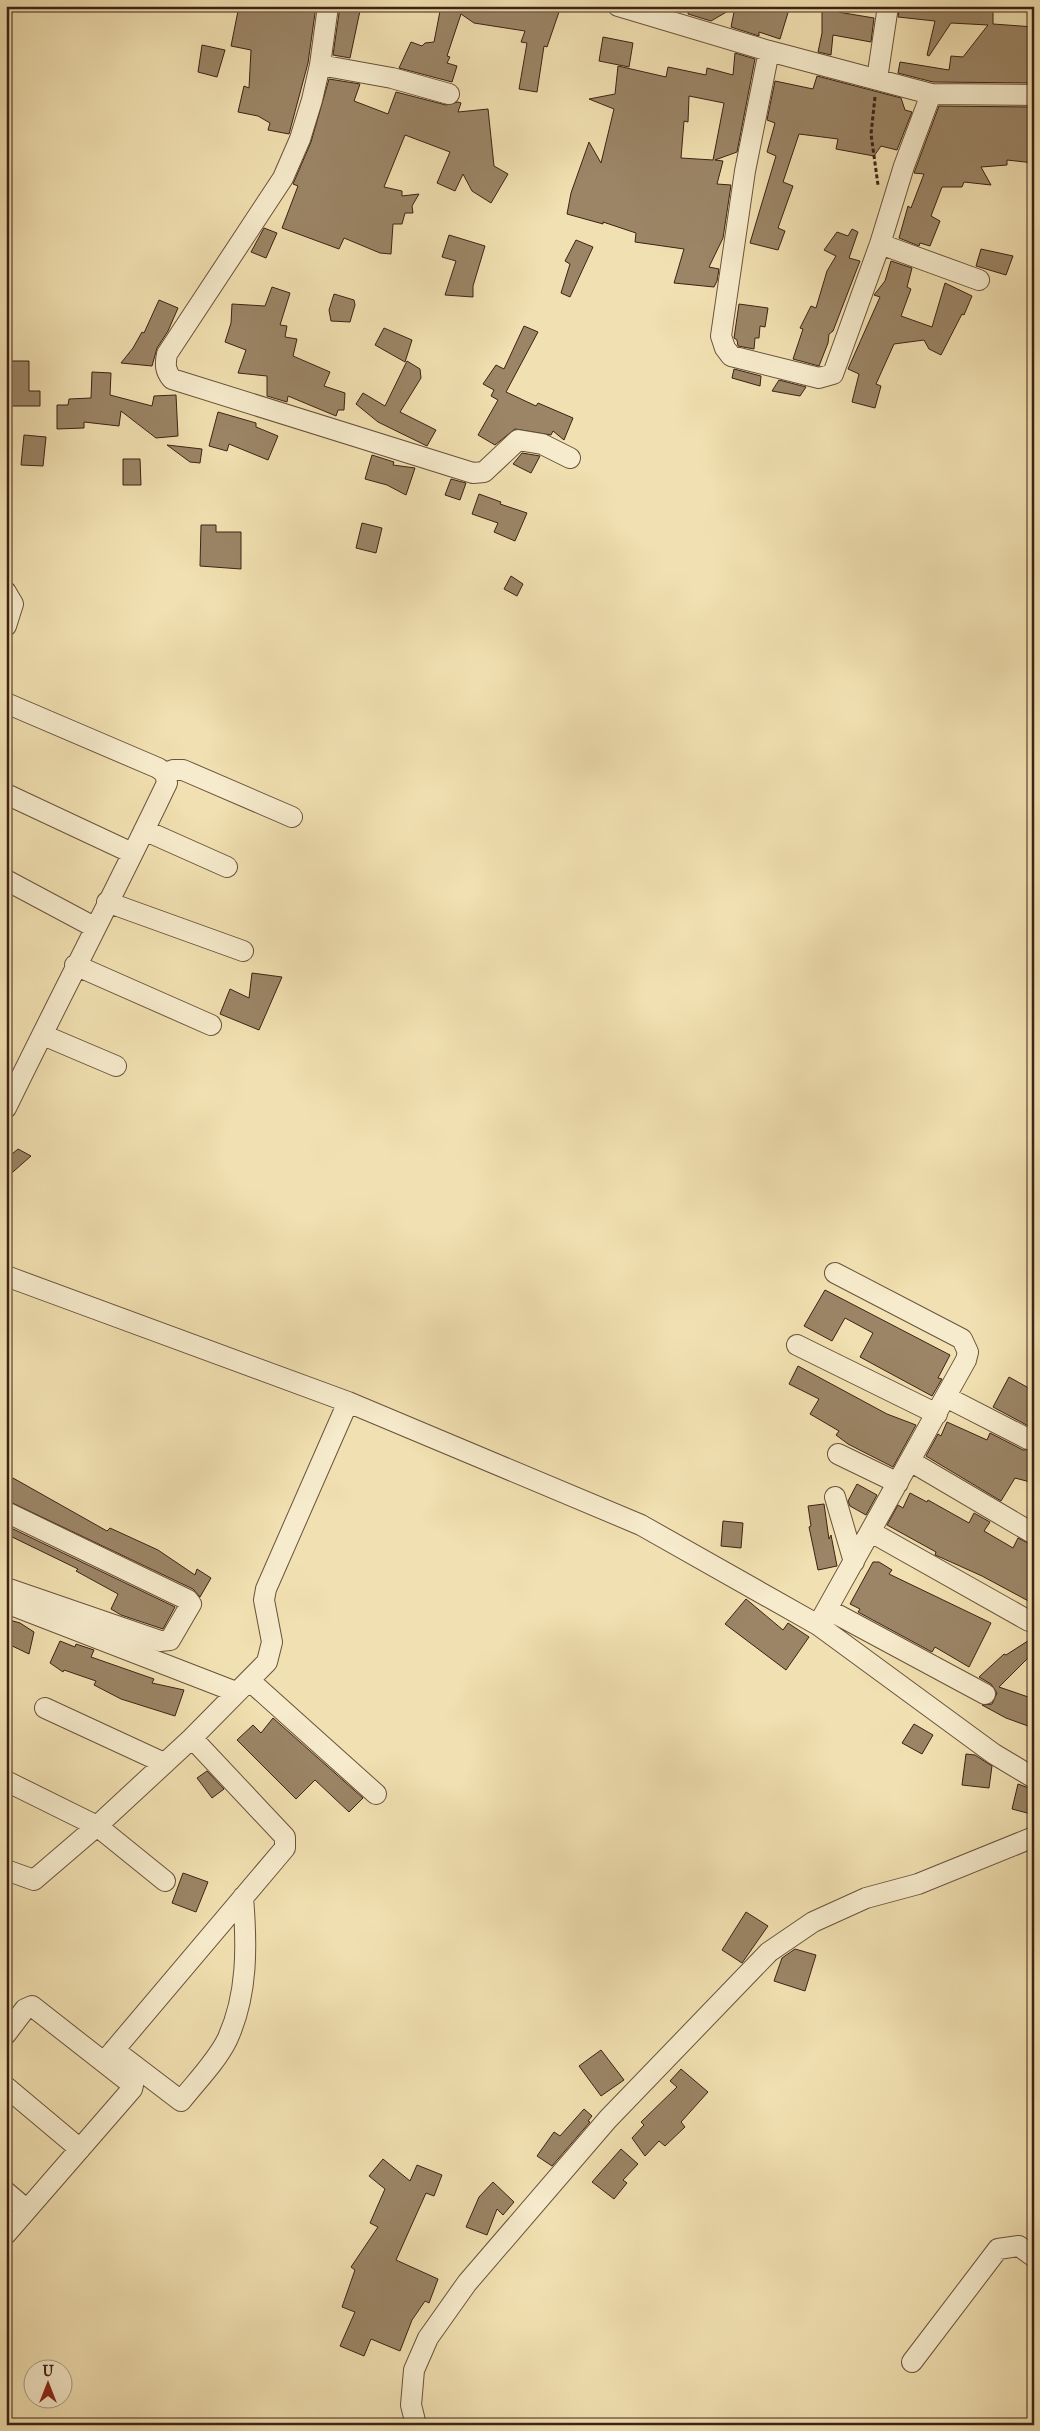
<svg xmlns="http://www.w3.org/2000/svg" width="1040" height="2431" viewBox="0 0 1040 2431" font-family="'IM FELL Great Primer',serif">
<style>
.building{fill:#9b8566;stroke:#3d2214;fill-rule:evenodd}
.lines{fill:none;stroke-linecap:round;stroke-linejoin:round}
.minor-casing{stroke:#6a523b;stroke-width:22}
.path{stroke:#3d2214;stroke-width:3;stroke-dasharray:4 2.5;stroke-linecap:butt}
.minor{stroke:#f6ebcc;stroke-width:20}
</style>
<rect width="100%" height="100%" fill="#f1e0b1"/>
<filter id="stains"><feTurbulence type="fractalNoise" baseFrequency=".004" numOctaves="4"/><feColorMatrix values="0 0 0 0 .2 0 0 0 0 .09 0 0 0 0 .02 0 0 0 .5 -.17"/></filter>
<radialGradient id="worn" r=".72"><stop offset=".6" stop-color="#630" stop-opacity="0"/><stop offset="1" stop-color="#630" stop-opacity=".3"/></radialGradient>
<path class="building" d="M239,6h77l-8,57 -19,71 -21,-4 2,-7 -12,-7 -20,-4 6,-26 5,2 2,-38 -20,-4z
M340,6h21l-11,52 -17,-3z
M441,6h120l-14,41 -3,-1 -7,46 -18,-3 8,-46 -6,-1 4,-11 -51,-8 -13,-9 -14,42 3,1 -3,6 10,3 -5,16 -53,-14 12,-26 11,4 3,-3 9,-1z
M689,6h101l-10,33 -21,-7v4l-28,-9 4,-20 -24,14 -23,-7z
M900,6h93v18l41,3v56l-101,-1 -35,-9 2,-11 49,8 2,-14 12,1 25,-32 -37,-2 -22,33 -2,-1 8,-34 -37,-4z
M839,8l-1,4 36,6 -3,24 -38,-7 -2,20 -13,-3 4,-19v-23z
M603,37l30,6 -4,24 -30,-6z
M202,45l23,5 -8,27 -19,-5z
M735,53l20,6 -18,93 -22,8 8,1 -6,23 14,1 -8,53 -14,29 10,2 -2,12 -3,6 -40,-4 10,-34 -49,-7 1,-9 -33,-11v2l-36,-10 4,-21 18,-51 12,21 13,-54 -25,-10 26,-5 3,-28 48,11 2,-10 38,8 1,-7 26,7zM689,96l35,7 -11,57 -32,-2 3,-37 4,1z
M817,76l84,22 4,12 7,2 -15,38 -16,-4 -7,10 -38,-7 2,-10 -39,-5 -16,48 10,4 -15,42 7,3 -7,19 -28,-7 26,-87 -9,-4 8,-29 -8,-3 8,-39 38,8z
M329,79l31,5 -6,17 34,13 8,-22 50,13 12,-3 3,1 -3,9 30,-3 6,57 14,8 -17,29 -19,-12 -9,-17 -8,17 -18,-8 13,-31 -45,-17 -21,52 18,4v5l17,-2 -7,12 1,7h-8l-3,11h-9l-2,30 -11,-1 -36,-15 -5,11 -57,-21 16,-42 -5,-2 18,-42z
M939,106l91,1 -1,3h5v53l-27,-3v5l-26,2 10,18 -27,-3 -2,5h-20l-11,29 9,5 -10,25 -10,-3 -1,3 -20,-8 9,-32 3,2 13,-34 -10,-1z
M264,228l13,5 -11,25 -15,-6z
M852,229l6,3 -9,26 11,3 -27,70 -4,3 -1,9 -9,23 -26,-7 10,-30 -3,-1 11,-22 5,2 11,-37 9,-15 -12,-6 13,-18 11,4z
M449,235l36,11 -12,40v11l-28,-2 11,-34 -14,-4z
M576,240l17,7 -23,50 -9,-4 9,-29 -5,-3z
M981,249l32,7 -7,19 -30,-9z
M891,261l21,7 -5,19 4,2 -10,27 31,11 13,-44 27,13 -8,19 -2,-1 -21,41 -12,-6 -5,-9 -30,4 -18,40 5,2 -6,22 -23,-6 7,-28 -11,-5 32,-72 -6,-2 11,-14z
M272,287l18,6 -10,32 7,1 -2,11 12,2 -4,17 37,16 -6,14 21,7 -1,17h-6l-2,6 -48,-20 -1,6 -20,-6v-20l-29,-3 8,-23 -21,-8 6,-19 1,-19 33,2z
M334,294l20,6 1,5 -5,17 -19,-1 -2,-11z
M159,300l19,8 -10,23 -11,17 -5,18 -31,-3 12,-15 9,-16 2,1z
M739,304l29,4 -3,19 -5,-1 -1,12h-4l-1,11 -16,-3 -1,-6 -3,-2z
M524,326l14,6 -32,60 30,14 2,-3 35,15 -9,22 -11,-9 -2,4 -36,-6 -20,16 -17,-10 20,-35 -7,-4 3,-6 -11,-6 13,-19 8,4z
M384,328l28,12 -7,22 -30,-17z
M10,361h19v30h11v15h-33v-14h3z
M407,361l13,8 1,9 -21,34 36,18 -9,16 -49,-24 -22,-18 7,-11 22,13z
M734,369l27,7 -1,10 -28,-8z
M92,372l19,1 -1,22 42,11 2,-10 22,-1 2,41 -22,2 -35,-27 -2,15 -35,-4v6l-27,1v-24h11l1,-6 22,-1z
M779,380l27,7 -6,9 -28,-5z
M218,412l38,11v4l22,9 -10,24 -39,-16 -2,7 -18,-5z
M24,435l22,2 -3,29 -22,-1z
M167,445l35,4 -2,14 -10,-1z
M522,453l18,3 -9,17 -18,-9z
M372,455l22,7 -1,3 22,3 -9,27 -19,-10 -22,-6z
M123,459h17l1,26h-18z
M451,479l15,4 -6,17 -15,-5z
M479,494l22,8 -1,2 27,9 -12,28 -21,-9 4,-9 -26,-9z
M362,523l20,5 -6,25 -20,-5z
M201,525h15v7h25v37l-41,-3z
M511,576l12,8 -6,12 -13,-7z
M252,973l30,4 -23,53 -39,-16 10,-25 19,9z
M18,1149l13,7 -25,22v-19z
M825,1290l125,65 -12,23 4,1 -10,17 -72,-39 13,-24 -28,-15 -13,23 -28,-15z
M798,1366l89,48 29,11 -23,42 -45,-23 -12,-9 3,-4 -29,-17 9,-15 -30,-15z
M1009,1377l25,14v38l-41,-22z
M947,1422l40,18 3,-7 33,17 11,-1v34l-19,-5 -14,23 -75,-45 12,-22 3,2z
M13,1478l94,53 3,-3 48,22 37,25 2,-6 14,9 -11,19 -7,-8 -187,-89v-7z
M857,1484l20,11 -11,20 -16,-9 -2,-5z
M910,1493l17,9 1,-2 41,23 5,-10 16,9 -6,9 29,17 5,-10 16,8v58l-52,-28 -40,-18 -7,-3 1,-3 -49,-27 11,-20 5,3z
M824,1504l5,35 2,-4 6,31 -19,4 -9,-43 2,-1 -3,-20z
M723,1521l20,2 -2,25 -20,-2z
M9,1527l166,80 -12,22 -42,-14 -10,-6 7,-15 -42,-23 2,-2 -72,-35z
M873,1562h6l13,8 -3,4 102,49 -22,44 -34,-20 -3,5 -74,-40 2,-3 -10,-5z
M746,1599l37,31 5,-7 21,14 -23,33 -61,-46z
M6,1619l14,4 14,9 -5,22 -23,-11z
M1034,1637v15l-35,35 35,12v12l-6,15 -22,-8 -24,-13 10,-1 5,-11 -6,-9 -12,-7 25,-23 2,1z
M60,1641l15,6 1,-3 18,6 -3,7 63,22 -2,4 32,7 -9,26 -54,-17 -27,-14 2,-4 -32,-11 -1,2 -13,-9z
M273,1718l90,80 -14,14 -34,-32 -19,19 -59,-59 16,-15 8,8z
M914,1724l19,11 -11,19 -20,-11z
M966,1754l9,1 17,11 -3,22 -27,-3z
M207,1771l17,18 -12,9 -15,-20z
M1018,1784l16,6 -3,24 -19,-5z
M183,1873l25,9 -12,30 -24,-9z
M746,1912l22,14 -26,37 -20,-13z
M795,1949l21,6 -11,36 -31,-10 8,-23z
M601,2050l23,30 -23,16 -22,-30z
M681,2069l27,23 -27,30 4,5 -20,19 -6,-5 -14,15 -13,-18 12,-13 -3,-3 36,-35 -7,-6z
M584,2109l8,7 -4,5 2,1 -38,44 -15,-10 17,-24 6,4z
M621,2149l17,15 -15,16 4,3 -13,16 -22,-17z
M383,2159l27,22 7,-16 25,10 -8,21 -8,-3 -30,67 42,19 -9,24 -4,-2 -13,19 -12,31 -29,-12 -7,17 -24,-10 15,-34 -13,-5 13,-37 -4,-3 27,-40 -8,-4 15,-34 -16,-13z
M493,2182l21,20 -11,13 -6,-6 -10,26 -21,-8 13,-30z"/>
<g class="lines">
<g class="minor-casing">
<path id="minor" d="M328,6l-8,59 -8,35 -12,39 -17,39 -116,176c-2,10 -2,17 5,25l301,94 11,-1 34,-32 24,4 28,14
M618,6l151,45 162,43 103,1
M769,51l-24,120 -24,165 4,12 6,8 88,22 14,-4 47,-130 24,-78 27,-72
M320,65l72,13 57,16
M877,79l11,-73
M880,244l99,36
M6,592l7,12 -7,22
M6,703l152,65 7,5 2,10c-52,109 -108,216 -161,325
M165,773l8,-3h10l109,47
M6,794l126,59
M144,830l83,37
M6,880l88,47
M107,902l136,49
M75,965l136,60
M43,1035l73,31
M6,1276l342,126 293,123 177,100 176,129 40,24
M797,1345l140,69
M946,1397l82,42
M838,1454l60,29
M910,1461l124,73
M835,1497l19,65
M6,1512l182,88 3,4 -21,36 -10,1 -154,-53
M871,1532l158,89
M6,1603l230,89
M827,1609l158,85
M818,1625l148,-265 2,-8 -6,-13 -127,-66
M250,1681l126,113
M45,1708l119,55
M6,1781l91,45 68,55
M6,1870l28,10 63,-54 95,-88 75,-76 5,-20 -8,-42 2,-11 82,-187
M6,2034l19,-25 7,-3 101,79 -1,4 -126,145
M114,2050l67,51c15,-19 35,-39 46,-61 21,-45 20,-95 16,-143
M104,2062l181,-214v-11l-93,-99
M6,2087l74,62
M6,2192l20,17
M912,2362l86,-113 21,-3 15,11
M416,2425l-5,-20 3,-35 14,-32 39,-55 141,-164 161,-167 44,-30 53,-24 52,-14 116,-47"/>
</g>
<path class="path" d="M875,97l-4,37 7,51"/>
<use href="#minor" class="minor"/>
</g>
<rect width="1040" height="2431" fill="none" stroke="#f1e0b1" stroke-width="25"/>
<rect x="8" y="8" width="1025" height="2416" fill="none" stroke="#3d2214" stroke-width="2.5"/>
<rect x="12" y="12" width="1015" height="2406" fill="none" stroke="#3d2214"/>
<g transform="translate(48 2384)"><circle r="24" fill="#f6ebcc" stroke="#ac9b82"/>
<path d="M0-4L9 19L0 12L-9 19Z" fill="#8f2418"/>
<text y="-8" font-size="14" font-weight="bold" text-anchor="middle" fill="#3d2214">U</text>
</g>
<rect width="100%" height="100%" filter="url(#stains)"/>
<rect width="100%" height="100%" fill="url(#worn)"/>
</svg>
